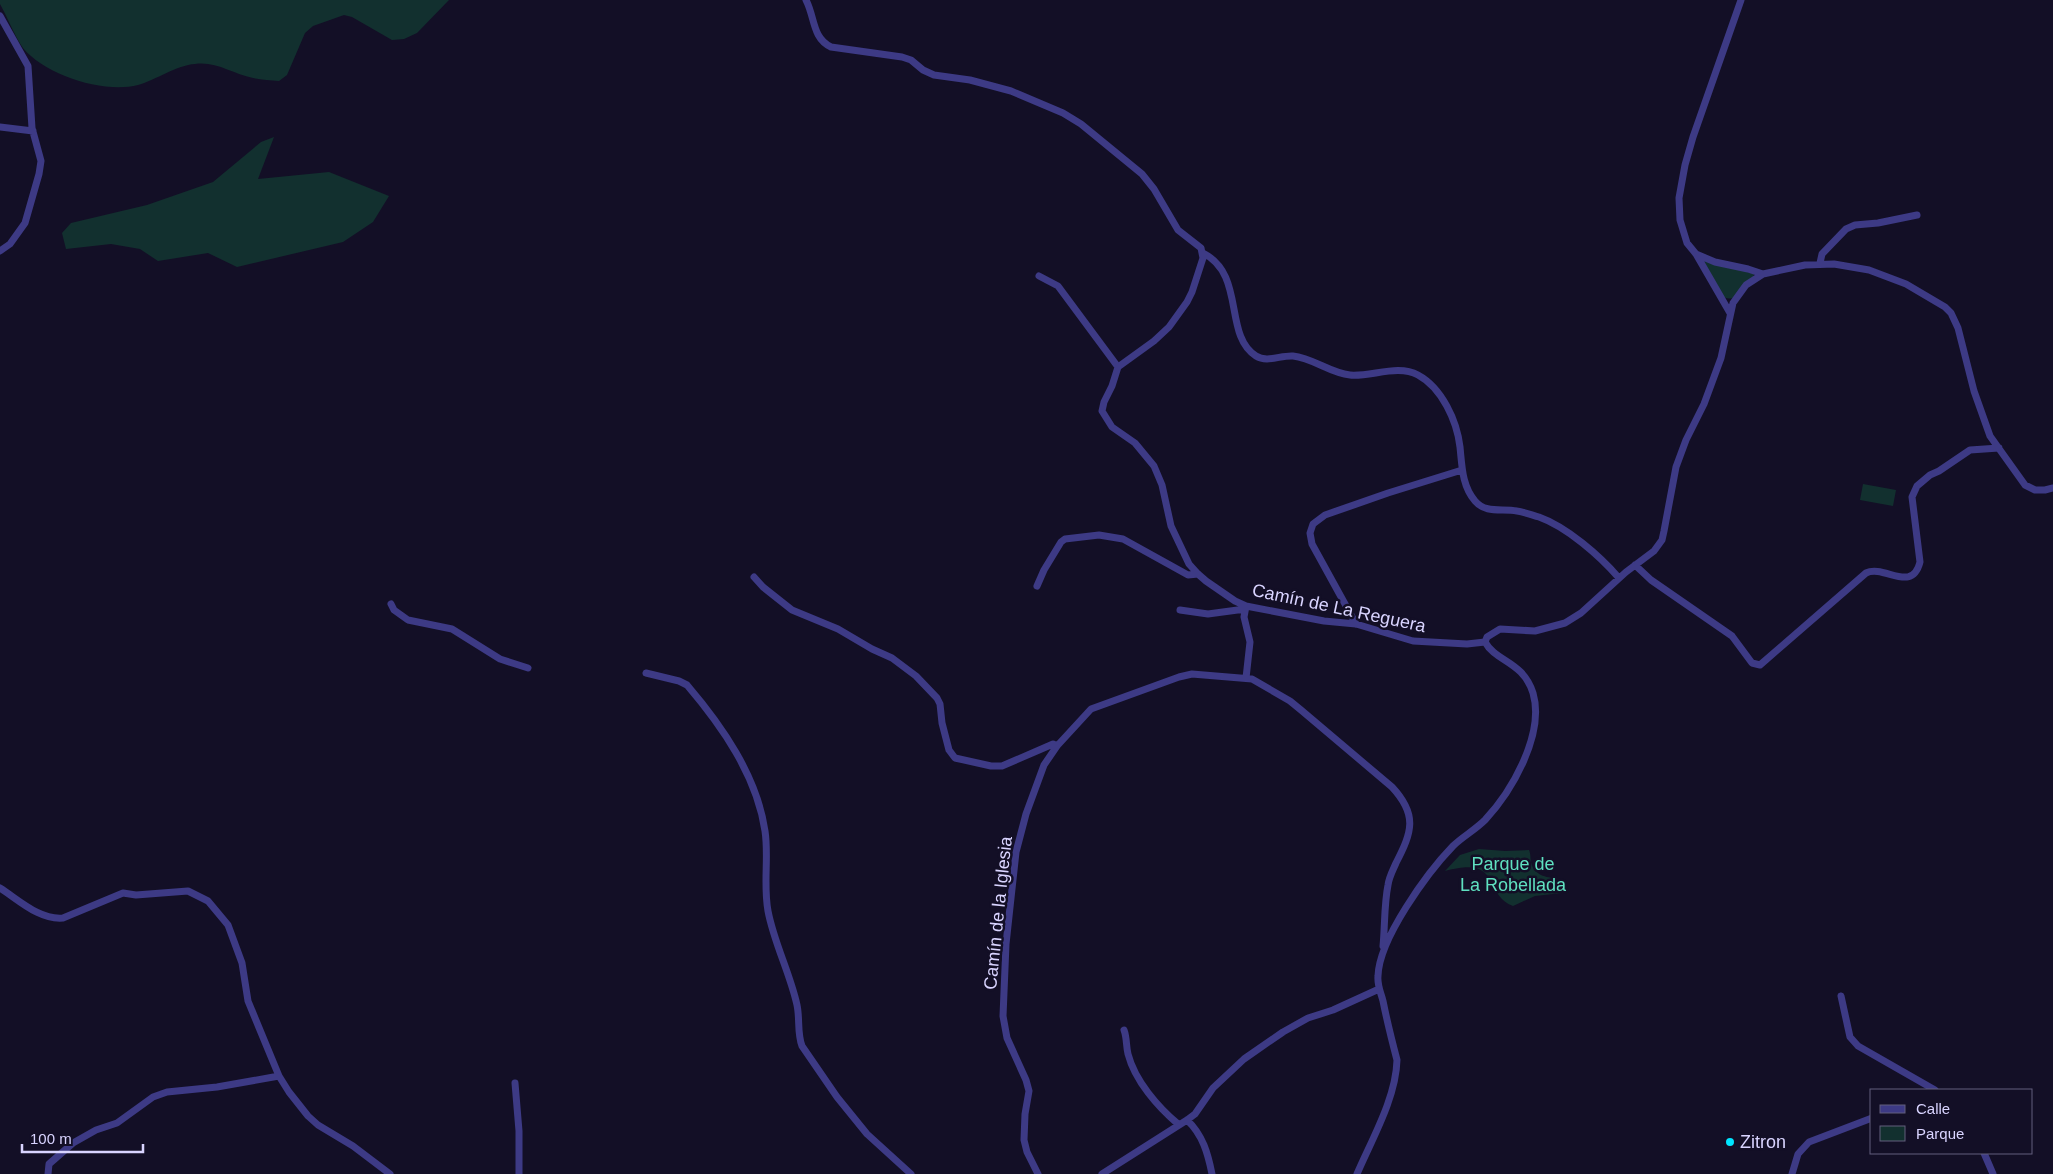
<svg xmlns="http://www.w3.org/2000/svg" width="2053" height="1174" viewBox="0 0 2053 1174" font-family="Arial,sans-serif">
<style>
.green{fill:#12302f}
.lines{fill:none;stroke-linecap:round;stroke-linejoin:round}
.minor{stroke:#3d3a85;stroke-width:7}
.poi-dot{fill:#00e5ff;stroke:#130f26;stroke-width:2}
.labels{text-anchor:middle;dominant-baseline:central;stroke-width:5;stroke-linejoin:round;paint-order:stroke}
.street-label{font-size:18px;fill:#d9d4ff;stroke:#130f26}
.park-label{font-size:18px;fill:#5fe0c0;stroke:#130f26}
.poi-label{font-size:18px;fill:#d9d4ff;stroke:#130f26;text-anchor:start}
</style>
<rect width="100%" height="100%" fill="#130f26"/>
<path class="green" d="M0,0h449l-32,33 -13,6 -12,1 -40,-23 -8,-2 -31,11 -8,7 -18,42 -8,6c-8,-1 -18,-1 -26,-3 -20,-4 -37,-17 -58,-14 -18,1 -39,16 -57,21 -34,9 -93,-10 -115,-37 -9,-13 -15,-30 -23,-44z
M274,137l-16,42 71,-7 60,24 -16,26 -30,20 -106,25 -29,-14 -50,8 -18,-12 -29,-5 -45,5 -4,-16 9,-10 76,-18 66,-23 48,-40z
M1703,257l51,17c-2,9 -7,13 -13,19 -20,19 -32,-16 -41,-30z
M1863,484l33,6 -3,16 -33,-6z
M1479,849l26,2 24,-1c2,5 1,7 2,12 3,13 15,16 26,16l5,15 -27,3 -22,10c-31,-12 -10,-51 -68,-35l15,-16z"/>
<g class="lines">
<path class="minor" d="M806,0c9,17 6,38 25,47l71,10 9,3 12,10 11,5 36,5 41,11 52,22 18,11 61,50 12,15 24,41 23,18 2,10 -11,34 -5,10 -18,25 -15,14 -36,26 -6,19 -8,16 -2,9 10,16 23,16 19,23 8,19 9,41 18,38 9,10 8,7 29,20 11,5 78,15 32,3 57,17 54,3 18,-2
M0,16l28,50 4,62 9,33 -2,13 -14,49 -15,21 -10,7
M0,127l33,4
M1203,253c43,22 20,82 53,103 11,7 25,-1 37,0 20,2 37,17 57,19 21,2 48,-11 68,0 24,13 39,46 42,72 2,19 2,39 15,54 11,13 27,7 42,10 7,1 15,4 22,6 28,10 61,39 80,61
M1696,254l19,8 33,7 15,5
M1820,263l2,-9 24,-25 9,-4 23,-2 39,-8
M1039,276l19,10 60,81
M1730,313l-34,-59 -9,-11 -7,-23 -1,-22 6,-33 8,-28 48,-137
M1635,565l16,15 81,56 20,27 8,2 106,-92c18,-9 46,21 54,-11l-8,-65 5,-11 13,-11 9,-4 31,-21 29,-2
M754,577l9,10 29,23 46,19 34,20 20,9 24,18 21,22 3,6 2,19 7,27 6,8 36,8h11l51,-22 4,2
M1037,586l7,-16 17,-28 4,-3 34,-4 24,4 65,36 10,-1
M391,604l3,6 14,10 44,9 48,30 28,9
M1180,610l28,4 37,-5
M1356,624l-44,-80 -2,-11 3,-9 12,-9 63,-22 74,-23
M646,673l33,8 8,4c35,41 70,91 78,146 4,26 -2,53 3,80 6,32 22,62 29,94 3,14 0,28 5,41l35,51 30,37 44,40
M1246,678l4,-36 -6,-25 2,-11
M0,888c19,12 39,32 63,30l60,-25 13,2 52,-4 20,10 20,24 14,38 6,38 31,75 10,16 19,24 10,9 35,21 37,28
M1841,996l9,41 8,9 77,44
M1124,1030c3,8 2,16 4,24 7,27 30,53 50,70
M515,1083l4,48v43
M1187,1120c16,15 21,34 25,54
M1984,1153l9,21
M48,1174l1,-10 24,-21 23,-13 21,-7 36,-26 14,-5 50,-5 62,-11
M1038,1174l-11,-22 -3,-12 1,-26 4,-23 -3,-11 -19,-42 -4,-22 3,-72 10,-92 10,-38 18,-49 13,-19 34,-37 88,-32 13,-3 60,5 38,22 11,9 91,77c26,28 20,45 4,76 -3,7 -7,14 -8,22 -4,20 -3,41 -5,61
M1102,1174l85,-54 8,-6 18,-26 31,-29 39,-27 25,-14 25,-8 46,-21
M1357,1174c15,-35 39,-76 40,-114 -5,-19 -10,-39 -14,-59 -2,-8 -6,-16 -5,-25 1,-37 49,-103 75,-130 9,-9 22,-16 32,-26 27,-29 60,-86 48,-127 -10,-32 -37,-31 -48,-51l2,-5 13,-8 35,2 30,-8 16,-10 45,-41 28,-21 8,-11 2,-9 12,-64 10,-27 18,-36 17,-46 12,-55 13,-18 17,-11 42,-9 29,-1 35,6 37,14 39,23 6,6 7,15 16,63 16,45 35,49 10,5h10l8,-2
M1792,1174l6,-20 11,-12 63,-24"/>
</g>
<circle class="poi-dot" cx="1730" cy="1142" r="5"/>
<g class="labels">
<g class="street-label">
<text transform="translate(1339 608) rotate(12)">Camín de La Reguera</text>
<text transform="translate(998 913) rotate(-84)">Camín de la Iglesia</text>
</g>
<g class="park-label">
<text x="1513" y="864">Parque de<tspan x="1513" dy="21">La Robellada</tspan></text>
</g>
<g class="poi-label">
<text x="1740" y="1142">Zitron</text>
</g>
</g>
<rect x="1870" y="1089" width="162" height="65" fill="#130f26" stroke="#625e7d"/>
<rect x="1880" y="1105" width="25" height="8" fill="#3d3a85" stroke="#625e7d"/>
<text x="1916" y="1114" font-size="15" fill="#d9d4ff">Calle</text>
<rect x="1880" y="1126" width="25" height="15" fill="#12302f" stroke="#625e7d"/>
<text x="1916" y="1139" font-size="15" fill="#d9d4ff">Parque</text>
<path d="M22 1144v8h121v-8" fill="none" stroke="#d9d4ff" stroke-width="2.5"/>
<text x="30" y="1144" font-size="15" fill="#d9d4ff" stroke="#130f26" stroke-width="4" paint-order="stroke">100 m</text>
</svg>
